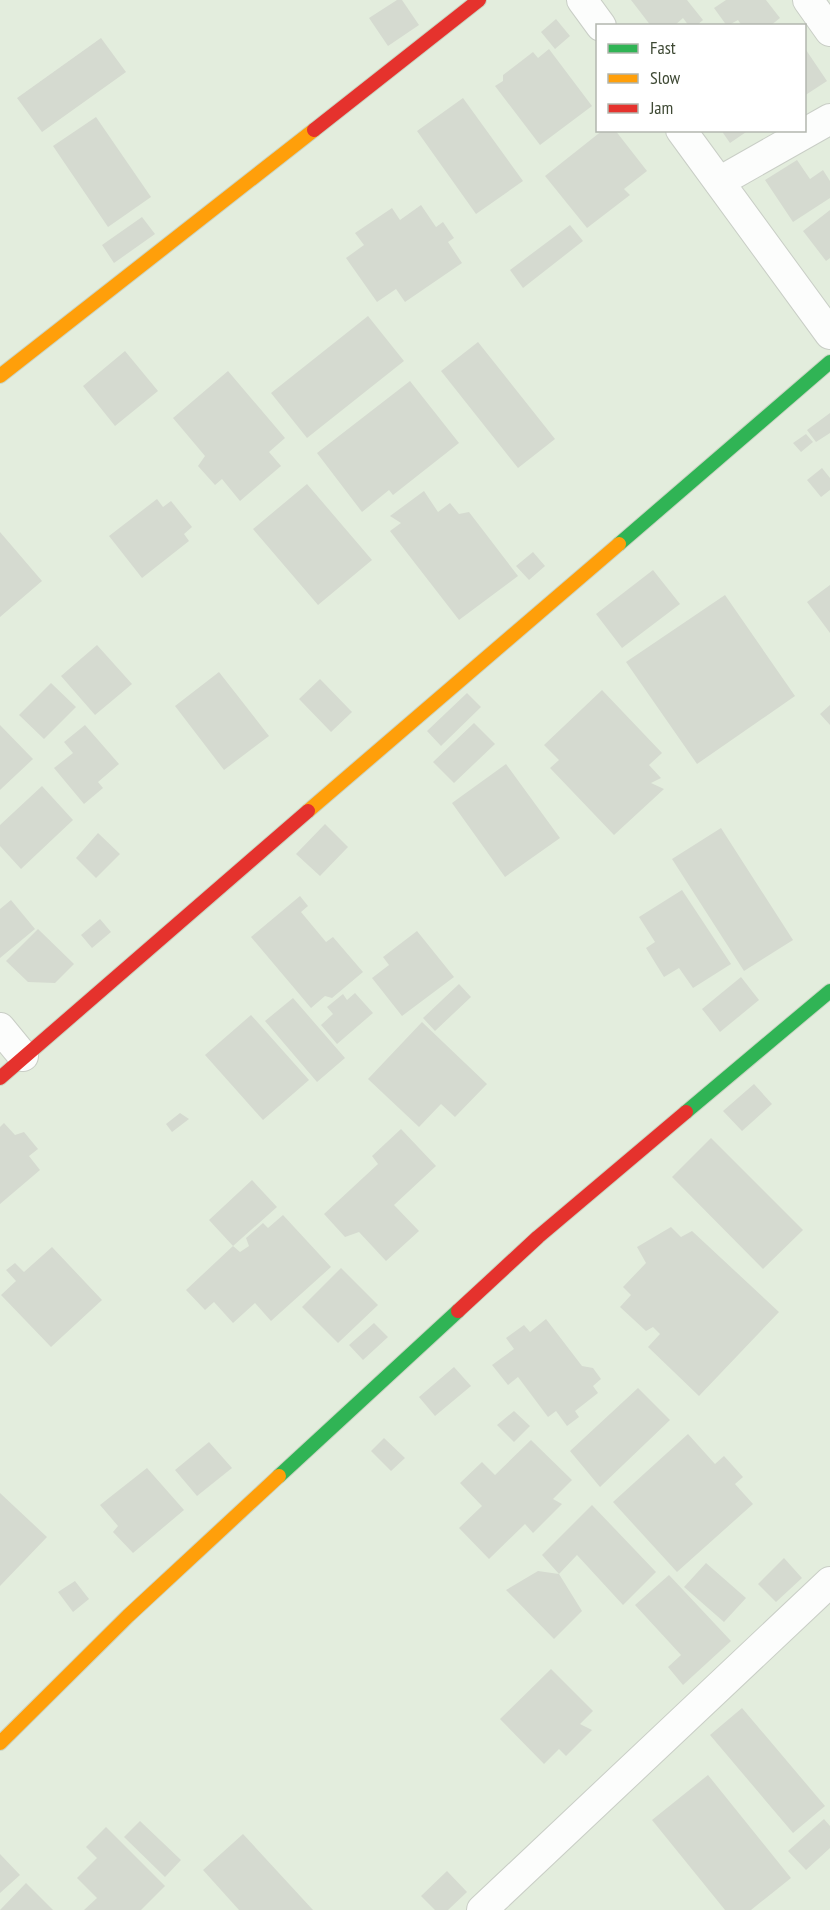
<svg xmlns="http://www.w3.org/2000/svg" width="830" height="1910" viewBox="0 0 830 1910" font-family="'PT Sans Narrow',sans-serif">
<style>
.residential{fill:#e3eddd;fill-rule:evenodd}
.building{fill:#d5dad0}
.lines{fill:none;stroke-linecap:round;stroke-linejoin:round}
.street-casing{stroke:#c9cec6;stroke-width:32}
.fast-casing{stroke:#cad5c3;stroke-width:16}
.slow-casing{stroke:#cad5c3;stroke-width:16}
.jam-casing{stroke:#cad5c3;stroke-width:16}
.street{stroke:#fcfdfc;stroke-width:30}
.fast{stroke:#30b455;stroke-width:14}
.slow{stroke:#ff9f0a;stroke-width:14}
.jam{stroke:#e5322d;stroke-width:14}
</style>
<rect width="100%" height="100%" fill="#edf2ea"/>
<path class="residential" d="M0,0h830v1910h-830zM598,26h206v104h-206z"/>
<path class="building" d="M397,0h5l17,25 -31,21 -19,-28z
M631,0h56l16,20 -7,6h-7l-6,-8 -9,8h-23z
M726,0h40l14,18 -10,8h-28l-4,-6 -11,6 -13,-18z
M556,19l14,17 -15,13 -14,-17z
M101,38l25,34 -84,60 -25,-34z
M804,47l23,34 -23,15z
M549,49l43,57 -52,39 -45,-59 8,-5v-6l30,-23 5,6z
M463,98l60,83 -47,33 -59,-83z
M96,117l55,80 -43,30 -55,-81z
M603,130h12l32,41 -23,18 6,6 -43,33 -42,-52z
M721,130h28l-19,13z
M797,160l13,19 13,-9 7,11v17l-37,24 -28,-42z
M421,205l15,22 7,-5 11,16 -6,4 14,21 -57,39 -9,-13 -19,13 -31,-44 18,-13 -9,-12 37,-25 8,12z
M830,210v48l-4,3 -23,-30z
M142,217l13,17 -41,29 -12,-18z
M570,225l13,16 -60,47 -13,-18z
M368,316l36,45 -97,77 -36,-45z
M478,342l77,97 -37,29 -77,-97z
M125,351l33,40 -43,35 -32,-40z
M228,371l57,67 -16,14 12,14 -41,35 -18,-22 -7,6 -17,-19 7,-10 -32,-38z
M410,381l49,62 -66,52 -4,-5 -27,22 -45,-59z
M830,413v20l-14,9 -9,-12z
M806,434l7,8 -12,10 -8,-9z
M822,468l8,10v12l-9,7 -14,-17z
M307,484l65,76 -54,45 -65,-76z
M424,491l14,21 12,-9 9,11 10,-2 49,64 -59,44 -69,-89 11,-8 -11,-7z
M157,499l6,8 8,-6 21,26 -8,7 5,7 -47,37 -33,-42z
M0,532l42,49 -42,36z
M533,552l12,14 -16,14 -13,-14z
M653,570l27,34 -58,44 -26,-34z
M830,585v48l-23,-31z
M725,595l70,101 -98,68 -71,-102z
M97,645l35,39 -37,31 -34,-39z
M219,672l50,64 -45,34 -49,-64z
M320,679l32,33 -21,20 -32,-33z
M51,683l25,24 -32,32 -25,-24z
M602,690l60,63 -13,12 12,13 -10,5 13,6 -50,46 -64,-67 9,-8 -15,-15z
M467,693l14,14 -40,39 -14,-15z
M830,705v20l-10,-11z
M474,723l21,21 -41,39 -21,-21z
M0,725l33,34 -33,31z
M85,725l34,39 -21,18 5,6 -19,16 -30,-36 19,-15 -9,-11z
M506,764l54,74 -55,39 -53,-74z
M42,786l31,34 -52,49 -21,-23v-21z
M325,824l23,23 -28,29 -24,-22z
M721,828l72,112 -49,31 -72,-112z
M98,833l22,21 -24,24 -20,-20z
M682,890l49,74 -38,24 -14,-20 -15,9 -18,-29 9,-6 -16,-25z
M300,896l8,10 -7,6 25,30 7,-5 30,35 -31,26 -7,-2 -14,12 -60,-71z
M11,900l24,29 -35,29v-49z
M100,919l11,13 -19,16 -11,-13z
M38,929l36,35 -19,19 -27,-1 -22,-21z
M417,931l37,46 -52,39 -30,-38 17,-13 -6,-8z
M741,977l18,23 -39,32 -18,-23z
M459,984l12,13 -36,34 -12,-13z
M355,993l18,20 -36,31 -16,-19 12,-11 -6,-7 16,-13 4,6z
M293,998l52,60 -28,24 -52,-61z
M251,1015l58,65 -46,40 -58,-65z
M422,1022l65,62 -32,33 -14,-13 -22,23 -51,-48z
M754,1084l18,20 -30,27 -19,-20z
M180,1113l9,6 -17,13 -6,-8z
M4,1123l11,12 9,-3 14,17 -9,7 11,14 -40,34v-77z
M401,1129l35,37 -42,39 25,26 -33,30 -27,-29 -14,5 -21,-23 54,-50 -6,-8z
M711,1138l92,92 -40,39 -91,-92z
M252,1180l25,27 -44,39 7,6 9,-6 -3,-8 17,-15 5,5 15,-13 48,52 -60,54 -16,-18 -22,20 -19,-21 -9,8 -19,-20 47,-44 -24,-26z
M671,1227l10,10 11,-6 87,81 -80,84 -51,-49 12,-13 -7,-7 -7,4 -26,-24 11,-12 -8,-8 23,-24 -9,-16z
M52,1247l50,53 -51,47 -50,-52 15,-14 -10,-11 9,-7 9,9z
M341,1268l37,37 -40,38 -36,-36z
M546,1319l36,47 11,2 8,11 -8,7 5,7 -23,18 4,6 -12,9 -11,-15 -8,6 -30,-40 -10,8 -16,-20 22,-16 -8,-11 18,-13 6,7z
M374,1323l14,14 -25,23 -14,-15z
M454,1367l17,19 -36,30 -16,-19z
M638,1388l32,32 -70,67 -30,-36z
M514,1411l16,15 -16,16 -17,-17z
M688,1434l27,30 9,-8 19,21 -8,7 18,20 -76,68 -64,-70z
M384,1438l21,20 -14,13 -20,-20z
M531,1440l41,40 -19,19 9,5 -29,29 -8,-9 -36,35 -30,-31 23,-22 -22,-23 22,-21 13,13z
M209,1442l23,26 -35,28 -22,-26z
M147,1468l37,42 -51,43 -20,-21 5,-6 -18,-21z
M0,1493l47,44 -47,49z
M592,1505l64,67 -33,33 -46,-50 -18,19 23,37 -28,28 -48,-49 32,-19 21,3 -17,-19z
M784,1558l18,20 -26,24 -18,-18z
M706,1563l40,35 -22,24 -40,-35z
M669,1575l62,66 -48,44 -15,-18 13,-12 -46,-50z
M75,1581l14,18 -16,13 -15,-20z
M551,1669l42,42 -13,13 12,6 -26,26 -7,-7 -15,15 -44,-45z
M742,1708l83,98 -32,27 -83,-98z
M708,1775l83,103 -40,32h-26l-73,-90z
M824,1819l6,7v22l-24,22 -18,-19z
M140,1821l41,39 -16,17 -41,-40z
M106,1827l59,59 -24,24h-57l13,-12 -20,-20 20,-20 -11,-11z
M243,1834l70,76h-74l-36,-40z
M0,1854l20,21 -20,18z
M447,1871l20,21 -19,18h-13l-14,-14z
M26,1883l27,27h-53z"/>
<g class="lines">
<g class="street-casing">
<path id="street" d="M582,0l19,26
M808,0l22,31
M681,130l149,204
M719,182l111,-63
M0,1028l23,28
M482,1910l348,-328"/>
</g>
<g class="fast-casing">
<path id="fast" d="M619,544l211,-182
M686,1112l144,-121
M279,1476l179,-165"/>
</g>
<g class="slow-casing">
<path id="slow" d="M0,376l314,-246
M308,811l311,-267
M0,1743l128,-127 151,-140"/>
</g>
<g class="jam-casing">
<path id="jam" d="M314,130l165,-130
M0,1078l308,-267
M458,1311l80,-74 148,-125"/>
</g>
<use href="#street" class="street"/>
<use href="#fast" class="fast"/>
<use href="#slow" class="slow"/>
<use href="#jam" class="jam"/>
</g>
<rect x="596" y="24" width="210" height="108" fill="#ffffff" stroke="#b2b6ae" stroke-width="1.5"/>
<rect x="608" y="44" width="30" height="9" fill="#30b455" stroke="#b2b6ae" stroke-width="1.5"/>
<text x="650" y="54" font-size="18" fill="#3e4934">Fast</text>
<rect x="608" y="74" width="30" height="9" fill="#ff9f0a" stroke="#b2b6ae" stroke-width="1.5"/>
<text x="650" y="84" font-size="18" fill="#3e4934">Slow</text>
<rect x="608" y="104" width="30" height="9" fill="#e5322d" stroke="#b2b6ae" stroke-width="1.5"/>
<text x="650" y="114" font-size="18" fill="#3e4934">Jam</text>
</svg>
